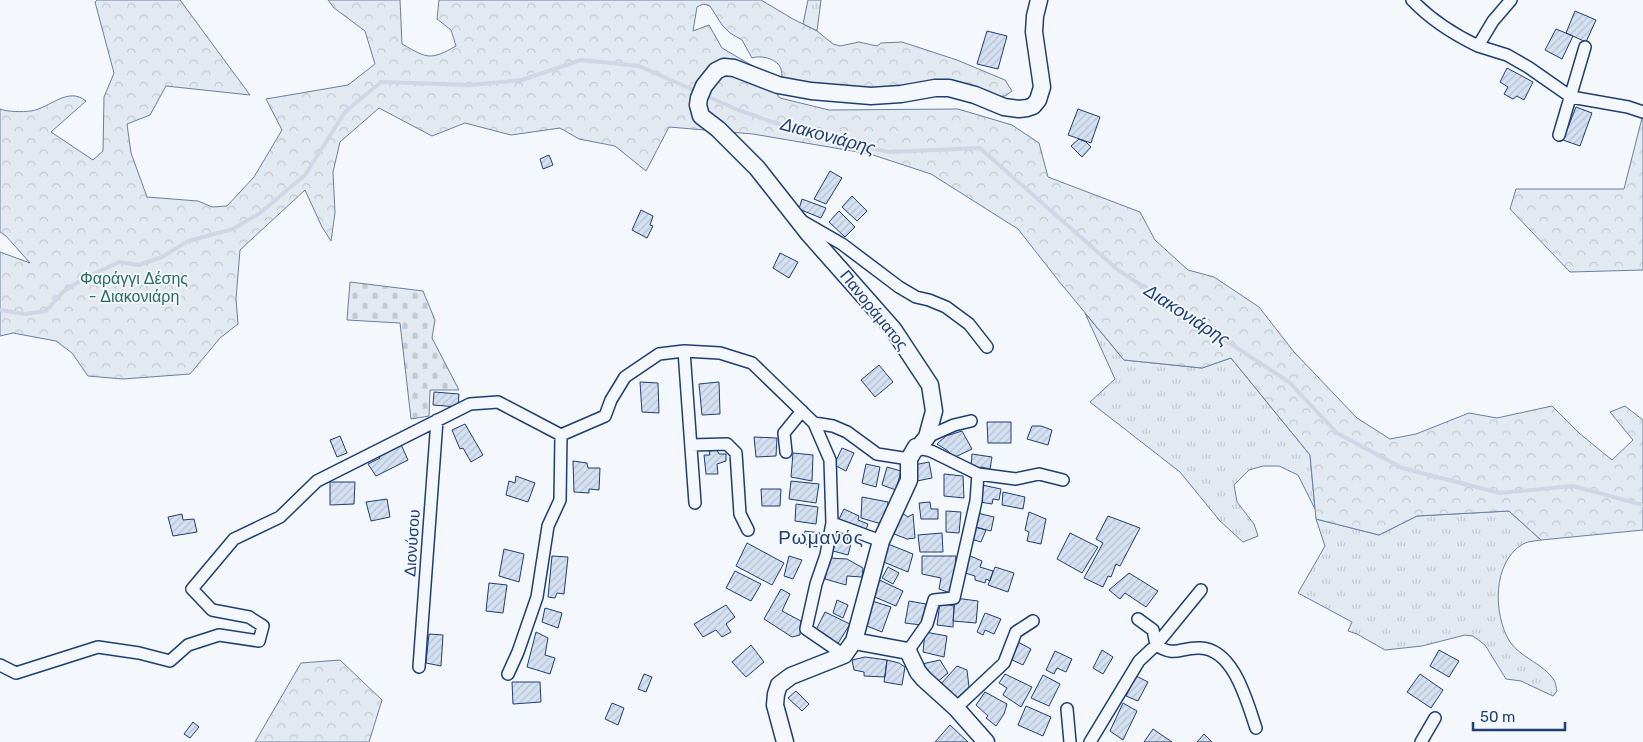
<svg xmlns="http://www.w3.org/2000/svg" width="1643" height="742" viewBox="0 0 1643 742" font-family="Rubik,sans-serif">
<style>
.grass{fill:url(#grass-tufts);stroke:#687fa3}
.forest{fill:url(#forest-crowns);stroke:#687fa3}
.cemetery{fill:url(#cemetery-stones);stroke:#687fa3}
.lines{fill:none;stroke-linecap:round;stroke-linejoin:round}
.stream{stroke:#cfd7e4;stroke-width:4}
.building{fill:url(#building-hatch);stroke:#1d3f73}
.street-casing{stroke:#1d3f73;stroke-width:14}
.secondary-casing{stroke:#1d3f73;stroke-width:19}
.street{stroke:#f4f7fb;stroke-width:11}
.secondary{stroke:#f4f7fb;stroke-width:16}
.labels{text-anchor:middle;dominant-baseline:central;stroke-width:4;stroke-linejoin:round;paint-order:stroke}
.park-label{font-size:16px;fill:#2c6c60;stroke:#f4f7fb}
.street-label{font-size:16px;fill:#1d3f73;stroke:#f4f7fb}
.water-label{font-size:18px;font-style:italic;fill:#1d3f73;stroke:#f4f7fb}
.quarter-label{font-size:19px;letter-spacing:1px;fill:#1d3f73;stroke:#f4f7fb}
</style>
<defs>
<pattern id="grass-tufts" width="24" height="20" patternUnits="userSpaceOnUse" patternTransform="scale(1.25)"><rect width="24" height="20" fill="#e3e9f0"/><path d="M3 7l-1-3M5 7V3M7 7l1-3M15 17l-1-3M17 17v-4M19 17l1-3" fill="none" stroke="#c2c9d1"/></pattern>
<pattern id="forest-crowns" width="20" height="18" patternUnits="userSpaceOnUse" patternTransform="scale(1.25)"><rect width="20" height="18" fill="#e3e9f0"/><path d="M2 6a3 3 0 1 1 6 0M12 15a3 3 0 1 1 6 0" fill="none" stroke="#c2c9d1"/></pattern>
<pattern id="cemetery-stones" width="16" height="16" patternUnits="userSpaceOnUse" patternTransform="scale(1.25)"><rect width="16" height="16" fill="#e3e9f0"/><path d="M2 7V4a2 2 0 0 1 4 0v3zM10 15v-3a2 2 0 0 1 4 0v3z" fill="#c2c9d1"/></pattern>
<pattern id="building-hatch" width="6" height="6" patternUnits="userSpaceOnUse" patternTransform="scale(1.25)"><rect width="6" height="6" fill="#d5e0f0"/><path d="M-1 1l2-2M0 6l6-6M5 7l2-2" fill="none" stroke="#b6c1d1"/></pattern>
</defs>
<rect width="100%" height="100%" fill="#f4f7fb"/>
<path class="grass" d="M808,0h13l-4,31 -14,-7z
M1085,313l39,47 78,8 29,-10 79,97 5,54 -17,-34 -19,-9h-16l-14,4 -15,15 3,17 17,22 4,12 -15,6 -23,-21 -40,-49 -90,-70 25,-23z
M1509,511l32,29c-5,1 -13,1 -18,4 -31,18 -30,71 -13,98 11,16 34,22 44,38 2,3 2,8 3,11l-4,5 -32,-15 -15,-2 -21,-34 -12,-9 -8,-1 -43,11 -37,4 -28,-16 -9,-3 4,-9 -54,-29 27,-47 -9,-27 63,16 38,-19z"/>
<path class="forest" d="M97,0h83l70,95 -84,-9 -16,29 -23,9 4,29 16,44 51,4 14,6 15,-1 27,-29 28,-47 -16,-31 82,-14 27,-21 -10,-33 -31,-23 -6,-8h72l2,44c25,14 28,17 54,2l-5,-16 -14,-11 2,-19h322l32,19 24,12 16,13 7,2 19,-4 18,4 4,-3 21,-1 55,18 48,20 7,11 -7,5 -9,1 -130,-5 -76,-9 -8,-6c0,-5 -1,-9 -3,-12 -6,-7 -19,-10 -27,-7l-10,-18 -12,-7 -8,-8 -12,-19 -7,-2 -6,3 -4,24 16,-6 13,23 36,21 22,29 49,12 129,-1 54,16 27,18 9,34 92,35 15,28 33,30 26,7 45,30 35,45 63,66 33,21 26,-5 53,-21 28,5 55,-12 27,27 33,27 21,-20 -23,-28 15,-6 18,14v110l-102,10 -32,-29 -92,5 -38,19 -63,-16 -6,-64 -79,-97 -29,10 -78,-8 -66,-80 -40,-51 -87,-55 -61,-20 -117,-20 -84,-7 -23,44 -31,-25 -36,-7 -19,-11 -49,7 -46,-12 -33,13 -53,-28 -39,34 -7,30 2,41 -4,28 -9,-14 -17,-37 -65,60 -4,49 2,25 -18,14 -30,36 -67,5 -35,-3 -16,-23 -16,-12 -43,-8 -13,3v-84l30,11 -24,-27 -6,-4v-123c8,3 22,3 31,2 19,-3 37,-25 55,-10l-35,31 42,28 10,-9 1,-54 10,-24 -19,-71z
M1643,114v156l-73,2 -60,-63 6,-20h108z
M340,660l42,40 -13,42h-114l46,-79z"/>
<path class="cemetery" d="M350,282l73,9 12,29 -3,18 27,52h-29l-1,26 -18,3 -11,-96 -53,-3z"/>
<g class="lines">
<path class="stream" d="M704,95l34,15 64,22 87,20 91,-4 138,122 171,112 48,51 65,35 98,25 73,-7 70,19
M0,310l25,4 21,-3 17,-19 22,-14 34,-16 20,3 23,-8 26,-16 45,-12 27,-16 45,-38 40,-63 36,-30 89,3 52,-5 59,-20 58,6 59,26"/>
</g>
<path class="building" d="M1575,11l21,9 -10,22 -20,-9z
M1556,29l17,7 -11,23 -17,-9z
M987,31l20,5 -9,33 -21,-5z
M1507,68l26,14 -9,18 -7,-4 -4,3 -9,-5 4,-7 -8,-5z
M1576,107l16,6 -12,33 -17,-6z
M1078,109l22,8 -9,26 -23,-8z
M1079,139l7,3 5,5 -9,10 -11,-11z
M549,155l4,10 -10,4 -3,-10z
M830,171l12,7 -16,26 -12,-5z
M852,196l15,15 -10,10 -15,-14z
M802,199l24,9 -5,10 -22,-9z
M641,210l12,6 -3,9 3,1 -6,12 -15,-8z
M839,211l16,16 -10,10 -16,-15z
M780,253l18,9 -9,16 -16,-10z
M879,365l14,17 -18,15 -14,-17z
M640,382l18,1 1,30 -17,-1z
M719,382l1,32 -18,1 -3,-31z
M434,392l25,2 -1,13 -25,-2z
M987,422h24v21h-23z
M465,424l18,31 -12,7 -8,-14 -3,1 -8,-19z
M1032,426h9l11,4 -4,15 -21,-6z
M962,431l10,18 -19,9 -5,-7 -11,-7 9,-8z
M340,436l7,17 -10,4 -7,-17z
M754,437l23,1 -1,18 -20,1z
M399,440l9,20 -32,16 -8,-12 12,-6 -3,-5z
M842,448l12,5 -8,18 -12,-6z
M717,450l2,4h7v7l-9,3 1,10h-12l-2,-19h6l-1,-4z
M793,453l20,2 -1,26 -21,-4z
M972,454l20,3 -2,12 -9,-2 -4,2 -6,-2z
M573,461l14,2 1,5h12l-1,22 -10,-1v4l-15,-1z
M929,462l3,16 -15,3 -3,-16z
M866,464l14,3 -4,20 -14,-4z
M887,467l14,4 -5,19 -14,-5z
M944,474l19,2 1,22 -20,-2z
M516,476l19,7 -7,19 -22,-7 3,-14 6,2z
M791,481l28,3 -3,19 -27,-4z
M330,482h25l-1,22 -24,1z
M982,485l19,4 -2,11 -6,-1 -1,5 -12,-2z
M761,489h20l-1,17h-18z
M1003,492l22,5 -2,12 -21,-4z
M862,497l26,5 -3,23 -24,-7z
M387,499l3,18 -19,4 -5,-19z
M930,502l1,7h7v10h-17l-2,-16z
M796,504l22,3 -2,17 -21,-3z
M844,509l15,7 -1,4 10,4 -3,8 -27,-11z
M946,511l15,1 -2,21 -13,-1z
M1029,512l17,7 -5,25 -14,-3 2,-9 -4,-2z
M902,513l6,4 5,-3 2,24 -8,1 -13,-5z
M977,513l17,4 -3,14 -16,-4z
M182,514l1,6 11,-1 3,13 -24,4 -5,-19z
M1108,516l32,12 -20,38 -4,-2 -5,13 -3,-1 -5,11 -19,-9 19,-35 -7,-4z
M975,527l11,3 -5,12 -10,-3z
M839,530l9,3 -1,6 5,1 -4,15 -15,-4z
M805,531l15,2 -3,14 -15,-4z
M942,533l1,19h-23l-2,-17z
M1070,533l28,14 -16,26 -25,-14z
M747,543l37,20 -12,22 -36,-19z
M888,544l25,10 -5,18 -27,-11z
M504,549l20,5 -5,28 -20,-6z
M968,555l14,6 -2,6 13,4 -3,10 -4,-2 -1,4 -10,-3v-4l-13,-4z
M552,556l16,1 -4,37 -7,-1 -2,5 -7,-1z
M789,556l13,4 -9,19 -9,-3z
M922,556h34l-2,24 -4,13 -11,-4 2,-11 -19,-4z
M829,558l18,1 16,9 -1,9 -15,-1 -1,9 -21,-6z
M888,567l11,6 -6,11 -11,-6z
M995,567l19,6 -6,19 -20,-7z
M735,571l26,13 -10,17 -25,-13z
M1129,573l29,18 -12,16 -21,-14 -5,6 -11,-9z
M875,578l28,13 -7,15 -26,-11z
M489,583l18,2 -4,28 -17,-2z
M781,589l9,5 -8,17 19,10 -1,14 -8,2 -28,-18z
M955,598l23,3 -2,22 -23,-2z
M837,600l11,5 -5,13 -10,-5z
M869,600l22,7 -9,25 -20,-8z
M909,601l17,3 -5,21 -16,-2z
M940,603l14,3 -1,21 -16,-2z
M726,605l9,12 -9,7 5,8 -9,5 -6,-7 -13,7 -9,-13z
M545,608l17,5 -4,15 -16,-6z
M825,612l25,12 -13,21 -21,-15z
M985,613l16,6 -7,15 -9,-4 -2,5 -6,-3z
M536,632l12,6 -3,17 10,3 -5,16 -23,-7z
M925,632l22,4 -3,21 -21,-5z
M429,634l14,1 -2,31 -15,-3z
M1018,642l13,7 -8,16 -13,-6z
M751,645l13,17 -18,15 -14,-15z
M1102,650l11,7 -10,17 -10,-6z
M1439,650l20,11 -10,16 -19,-11z
M1055,651l17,8 -6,13 -9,-4 -3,6 -8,-4z
M865,657l22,3 -2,17 -21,-1v-4l-10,-2 -2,-10z
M887,660l12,3 6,4 -3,18 -18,-3z
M940,660l8,13 -12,10 -14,-19z
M957,666l10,4 2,17 -13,12 -16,-14z
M644,674l8,3 -6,15 -8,-3z
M1005,674l27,13 -11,20 -18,-12 4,-7 -8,-5z
M1420,674l23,16 -12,18 -24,-16z
M1043,675l17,9 -11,22 -18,-8z
M1136,676l12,6 -10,19 -12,-5z
M512,682h28l1,20 -28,2z
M796,691l13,13 -7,7 -14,-13z
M985,692l22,12 -3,10 -8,12 -10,-8 2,-2 -12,-11z
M612,703l12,5 -6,17 -13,-6z
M1123,703l14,8 -14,29 -13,-9z
M1026,706l25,11 -8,19 -25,-11z
M193,722l6,5 -9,11 -6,-4z
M950,725l18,17h-33z
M1153,729l19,13h-28z
M1204,734l8,8h-15z"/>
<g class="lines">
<g class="street-casing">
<path id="street" d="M1412,0c19,20 41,34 66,46
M1511,0l-18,21 -15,25 29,9 21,12 43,30 57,10 15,5
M1559,135l26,-88
M802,221l40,23 57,43 17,10 13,3 17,7 23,17 18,23
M684,351l11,152
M814,423l19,3 14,6 30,22 32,5
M561,435l44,-19 6,-16 14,-23 34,-23 25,-3 36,2 32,10 62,60 16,37 2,63 -6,32 -10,29 -10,45 38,26
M927,437l27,-12 17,-4
M691,445l36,-1 9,9 4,61 8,16
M786,452l-2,-19 18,-22
M978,474l38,5 23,-5 24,6
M832,523l49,18
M1138,619l15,11 3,15c20,13 24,2 44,3 34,1 47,54 56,80
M908,651l19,-27 7,-24 20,-2 22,-97 2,-27 -47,-23 -13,-3
M0,665l16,8 82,-26 41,6 31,8 18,-16 31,-10 40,6 4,-15 -14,-9 -37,-7 -20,-21 42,-50 46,-22 37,-36 153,-77 28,-2 63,33
M419,667l18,-247
M508,674l10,-22 19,-55 11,-71 12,-26 1,-65
M956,708l48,-45 12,-31 17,-11
M1067,709l3,33
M1090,742l49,-81 17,-16 45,-55
M1421,742l14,-24"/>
</g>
<g class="secondary-casing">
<path id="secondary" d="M854,641l54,10 10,21 6,7 32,29 30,34
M785,742l-10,-37 1,-11 3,-9 12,-9 53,-21 10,-14 27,-100 28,-61v-21l7,-12 2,1 9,-11 7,-26 -4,-26 -37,-56 -84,-95 -52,-66 -39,-39 -17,-13 -3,-11 1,-7 5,-12 12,-15 8,-4 10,1 44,17 33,6 60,5 30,-2 34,-6h14l26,7 29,12 15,2 8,-1 6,-2 5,-6 4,-13 -8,-55 1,-16 4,-16"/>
</g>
<use href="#street" class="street"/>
<use href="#secondary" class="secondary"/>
</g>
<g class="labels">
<g class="park-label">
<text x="134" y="278">Φαράγγι Δέσης<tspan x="134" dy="18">- Διακονιάρη</tspan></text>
</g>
<g class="street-label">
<text transform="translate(874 310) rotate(51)">Πανοράματος</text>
<text transform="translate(412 543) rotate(-86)">Διονύσου</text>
</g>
<g class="water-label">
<text transform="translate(828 136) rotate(15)">Διακονιάρης</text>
<text transform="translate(1187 315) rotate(33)">Διακονιάρης</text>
</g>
<g class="quarter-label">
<text x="821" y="537">Ρωμανός</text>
</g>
</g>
<path d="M1473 722v8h92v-8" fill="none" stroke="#1d3f73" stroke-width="2.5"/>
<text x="1480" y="722" font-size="15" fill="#1d3f73" stroke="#f4f7fb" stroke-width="4" paint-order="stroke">50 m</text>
</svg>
